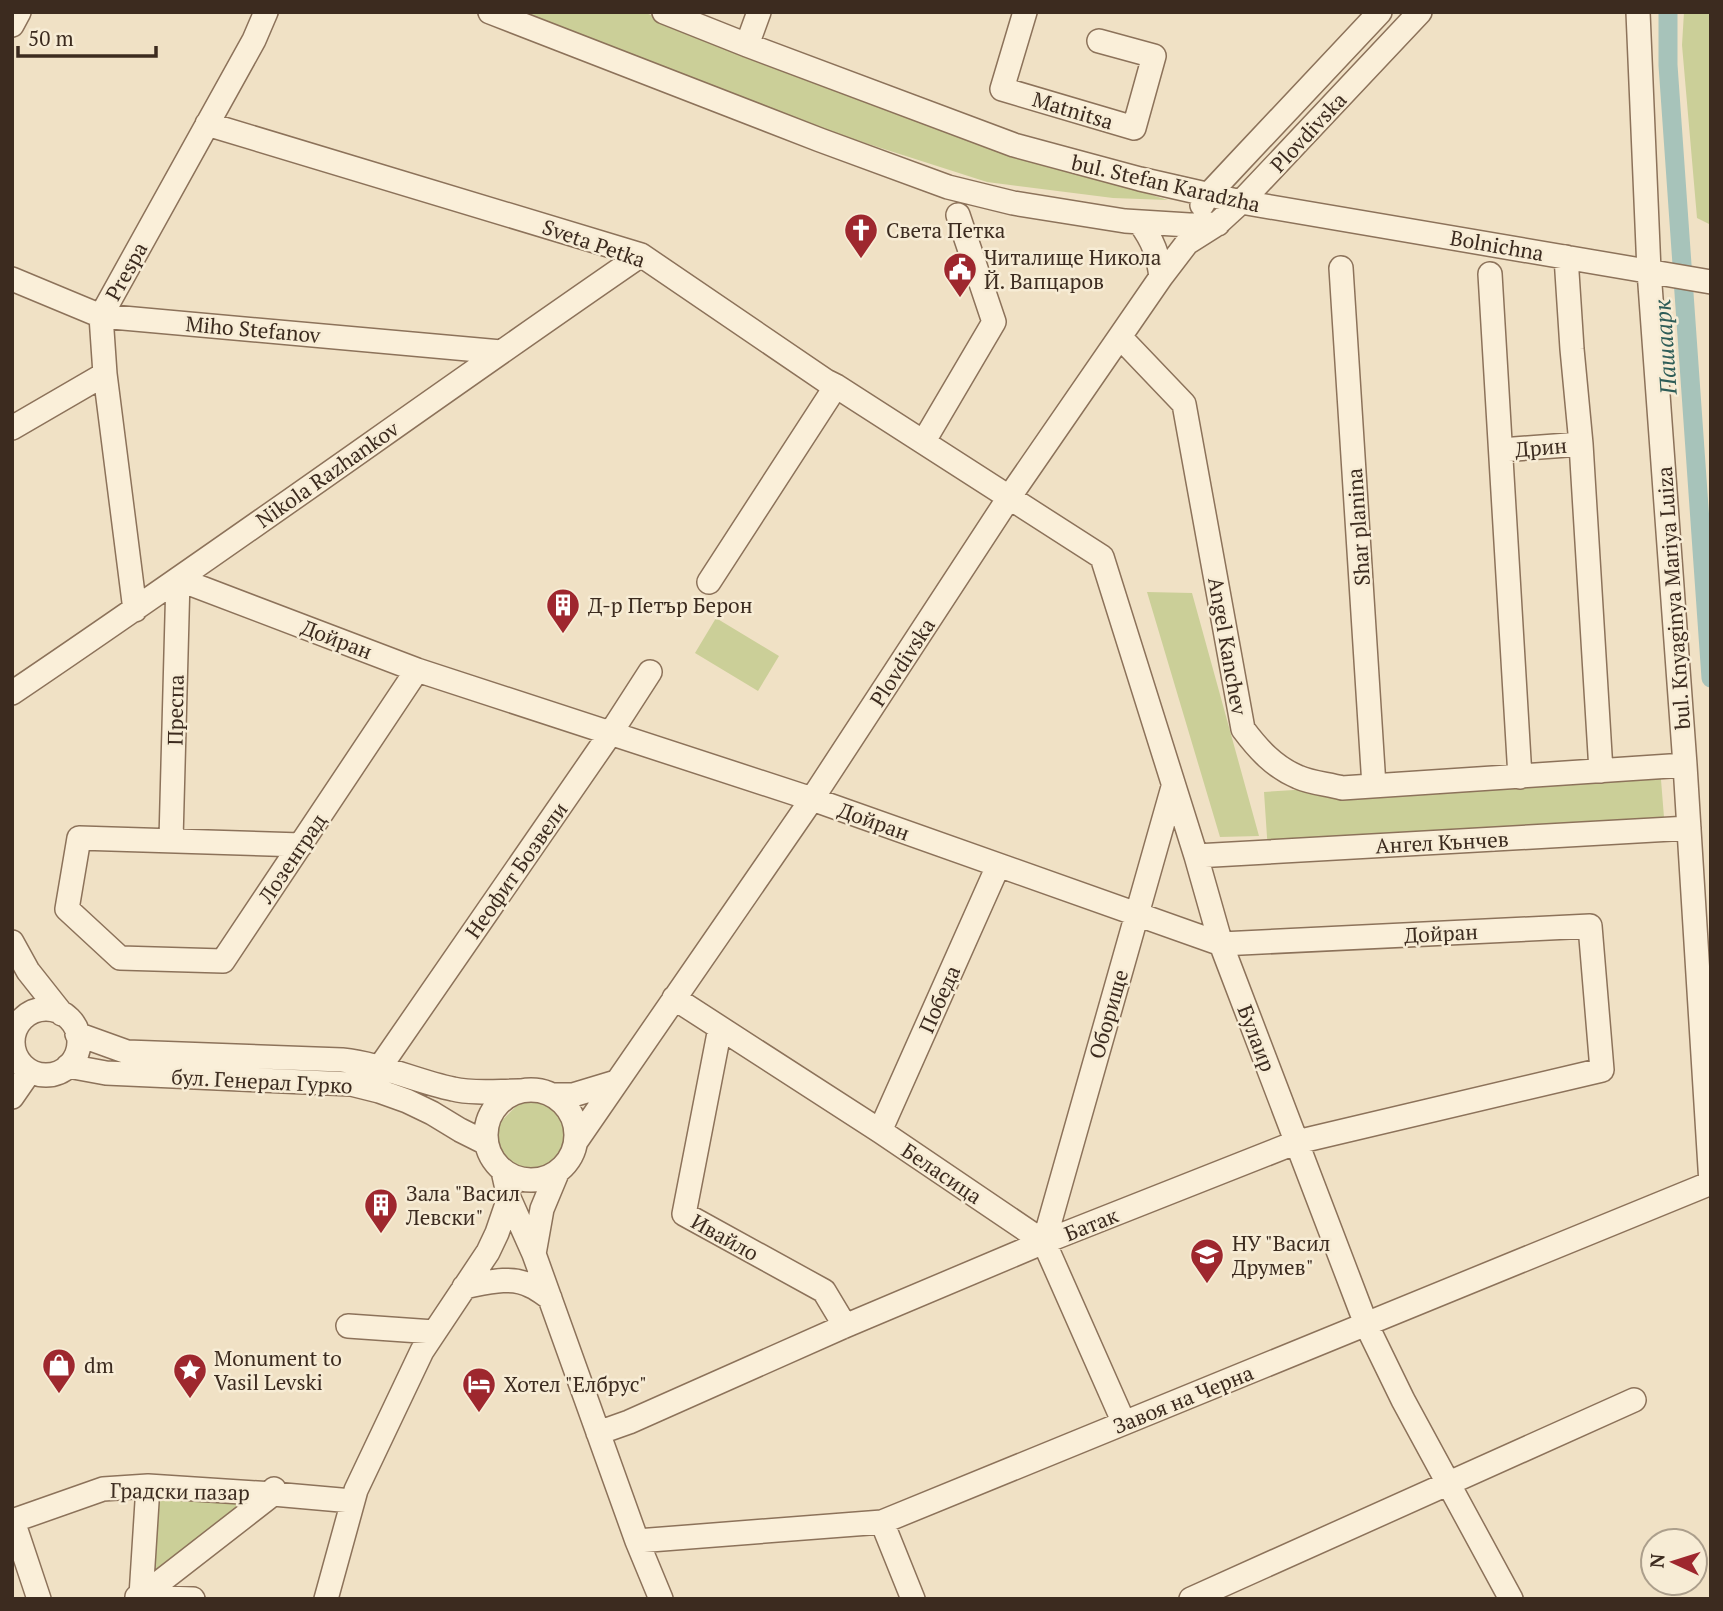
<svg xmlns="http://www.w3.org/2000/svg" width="1723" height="1611" viewBox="0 0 1723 1611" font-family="'PT Serif',serif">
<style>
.green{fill:#cbcf98}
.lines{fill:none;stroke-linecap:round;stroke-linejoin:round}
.canal{stroke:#a7c3ba;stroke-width:19}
.minor-casing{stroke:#8c725a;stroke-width:26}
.minor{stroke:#faefd9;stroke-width:23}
.labels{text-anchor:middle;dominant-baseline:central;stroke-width:5;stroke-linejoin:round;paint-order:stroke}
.street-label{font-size:21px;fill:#3c2b1f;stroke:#f7ecd5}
.poi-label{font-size:21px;fill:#3c2b1f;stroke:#f7ecd5;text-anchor:start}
.water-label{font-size:23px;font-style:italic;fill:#2d5c57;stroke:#f7ecd5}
</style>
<rect width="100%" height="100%" fill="#f0e1c5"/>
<path class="green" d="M514,12h129l354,136 171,52 -55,-2 -126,-16 -153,-49z
M1684,12h27v213l-14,-7 -15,-173z
M1147,592l45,1 67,243 -39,1z
M716,618l63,38 -21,35 -63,-38z
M1660,767l5,63 -397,22 -4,-60z
M522,1100c7,0 16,-2 22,1 4,1 6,4 9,6 33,24 -5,81 -40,61 -7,-3 -11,-9 -16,-15 -2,-35 4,-29 25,-53z
M148,1486l124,8 -131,102z"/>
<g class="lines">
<path class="canal" d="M1668,12v53l43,613"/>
<g class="minor-casing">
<path id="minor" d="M490,12l330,128 128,47 65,16 112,18 64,4 29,-1
M664,12l83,33 267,100 126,34 101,23 470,80
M1025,12l-23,77 132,39 20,-72 -55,-15
M1638,12l11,259 36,494 26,419
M12,25l7,-13
M747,45l12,-33
M207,124l434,131 185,126 10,5 266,171 94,299 25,88 145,380 37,76 108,199
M1202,205l6,-10 29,-31 143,-152
M1140,223c13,18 18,31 21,54
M1566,257l6,92 9,95 20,327
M1341,268l33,518
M1490,274l30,503
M12,279l89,37 400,36
M1120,337l64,67 59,325c15,20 31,38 55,48 13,6 30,7 44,11l343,-23
M12,428l93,-54
M924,441l70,-119 -36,-107
M1501,450l80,-6
M709,582l127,-196
M135,610l-30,-236 -4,-58 153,-276 12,-28
M12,693c212,-143 418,-293 629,-438
M171,840l7,-261 239,91 395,129 409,145 369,-18 12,144 -305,72 -253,100 -199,84 -216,96 -31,11
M301,845l-222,-7 -12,71 53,49 103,3 194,-291
M1196,856l493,-28
M12,942l16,29 34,43
M674,998l206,133 164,111 80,181
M13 1042a33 33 0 1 1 66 0a33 33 0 1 1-66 0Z
M720,1028l-36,186 140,77 21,35
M77,1034l50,18 215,8c39,4 73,21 111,29 20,5 45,2 66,2
M68,1066l38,7 245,11 28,7 28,10 25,12 28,17 26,13
M380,1067l230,-333 40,-62
M486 1135a45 45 0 1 1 90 0a45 45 0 1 1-90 0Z
M552,1095h21l43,-13
M12,1097l18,-26
M880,1131l118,-265
M577,1140l235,-341 198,-303 151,-219 26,-34 30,-19 24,-22 179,-190
M503,1171l6,27 25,56 103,287 24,58
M1044,1242l129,-455
M534,1254l8,-45 15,-36
M464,1287c21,-4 47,-12 67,-1 7,3 13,8 19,12
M348,1326l86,6
M12,1521l91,-32 45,-3 125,8 79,7
M13,1521l26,78
M882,1522l31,77
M637,1541l245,-19 829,-339
M141,1596l7,-110
M137,1597l56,2
M138,1599l135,-105 1,-5
M326,1599l30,-109 66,-139 66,-99 9,-19 12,-35
M1191,1599l443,-199"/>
</g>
<use href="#minor" class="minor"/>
</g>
<defs>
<g id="church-pin" transform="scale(1.75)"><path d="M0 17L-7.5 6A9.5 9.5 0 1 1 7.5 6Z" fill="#9e272e" stroke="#f7ecd5"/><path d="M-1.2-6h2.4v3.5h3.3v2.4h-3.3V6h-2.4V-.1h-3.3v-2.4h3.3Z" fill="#fff"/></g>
<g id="civic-pin" transform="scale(1.75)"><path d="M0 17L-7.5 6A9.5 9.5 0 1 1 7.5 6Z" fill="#9e272e" stroke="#f7ecd5"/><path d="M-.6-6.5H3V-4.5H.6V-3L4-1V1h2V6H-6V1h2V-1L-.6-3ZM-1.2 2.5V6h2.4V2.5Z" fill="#fff"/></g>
<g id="building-pin" transform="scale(1.75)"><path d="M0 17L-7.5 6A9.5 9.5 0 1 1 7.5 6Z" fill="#9e272e" stroke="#f7ecd5"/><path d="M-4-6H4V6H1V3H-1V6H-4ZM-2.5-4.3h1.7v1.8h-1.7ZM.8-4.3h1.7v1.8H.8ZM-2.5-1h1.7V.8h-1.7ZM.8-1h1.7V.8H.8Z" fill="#fff"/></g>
<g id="school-pin" transform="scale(1.75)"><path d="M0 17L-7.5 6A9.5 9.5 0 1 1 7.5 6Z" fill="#9e272e" stroke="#f7ecd5"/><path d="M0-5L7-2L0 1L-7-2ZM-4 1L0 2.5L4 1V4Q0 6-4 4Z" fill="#fff"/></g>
<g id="shop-pin" transform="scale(1.75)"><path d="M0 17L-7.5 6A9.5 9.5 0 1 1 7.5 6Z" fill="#9e272e" stroke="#f7ecd5"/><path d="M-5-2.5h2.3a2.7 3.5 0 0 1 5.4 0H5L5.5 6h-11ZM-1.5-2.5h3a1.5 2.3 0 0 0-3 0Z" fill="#fff"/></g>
<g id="sight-pin" transform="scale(1.75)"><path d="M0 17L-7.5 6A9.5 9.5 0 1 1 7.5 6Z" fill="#9e272e" stroke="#f7ecd5"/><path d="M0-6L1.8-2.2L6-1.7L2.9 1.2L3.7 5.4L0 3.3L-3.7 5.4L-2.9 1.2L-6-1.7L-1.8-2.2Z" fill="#fff"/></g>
<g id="hotel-pin" transform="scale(1.75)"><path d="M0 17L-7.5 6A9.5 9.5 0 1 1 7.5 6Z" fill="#9e272e" stroke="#f7ecd5"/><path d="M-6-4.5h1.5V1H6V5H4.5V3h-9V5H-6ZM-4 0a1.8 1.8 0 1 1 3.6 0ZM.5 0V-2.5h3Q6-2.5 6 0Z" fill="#fff"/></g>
</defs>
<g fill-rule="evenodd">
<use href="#church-pin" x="861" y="230"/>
<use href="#civic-pin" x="960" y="269"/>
<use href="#building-pin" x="563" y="605"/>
<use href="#building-pin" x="381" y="1205"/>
<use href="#school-pin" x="1207" y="1255"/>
<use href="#shop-pin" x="59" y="1365"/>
<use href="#sight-pin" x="190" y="1370"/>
<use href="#hotel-pin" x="479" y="1384"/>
</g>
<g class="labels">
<g class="street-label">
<text transform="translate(1073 110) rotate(17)">Matnitsa</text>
<text transform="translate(1308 132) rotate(-47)">Plovdivska</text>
<text transform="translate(1166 183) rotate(13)">bul. Stefan Karadzha</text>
<text transform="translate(594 243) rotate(19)">Sveta Petka</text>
<text transform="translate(1497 245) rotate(10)">Bolnichna</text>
<text transform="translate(126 271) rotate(-61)">Prespa</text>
<text transform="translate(253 329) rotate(5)">Miho Stefanov</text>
<text transform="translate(1541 447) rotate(-5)">Дрин</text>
<text transform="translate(327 474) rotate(-35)">Nikola Razhankov</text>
<text transform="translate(1358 527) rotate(-94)">Shar planina</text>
<text transform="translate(1673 598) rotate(-94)">bul. Knyaginya Mariya Luiza</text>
<text transform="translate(337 639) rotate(21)">Дойран</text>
<text transform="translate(1228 646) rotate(80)">Angel Kanchev</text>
<text transform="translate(902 662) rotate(-57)">Plovdivska</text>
<text transform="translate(175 710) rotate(-89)">Преспа</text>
<text transform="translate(874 821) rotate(20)">Дойран</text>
<text transform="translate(1442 842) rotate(-3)">Ангел Кънчев</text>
<text transform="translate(292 858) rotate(-56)">Лозенград</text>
<text transform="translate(516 870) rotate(-55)">Неофит Бозвели</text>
<text transform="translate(1441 933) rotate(-3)">Дойран</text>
<text transform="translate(939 999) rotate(-66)">Победа</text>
<text transform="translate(1108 1014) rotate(-74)">Оборище</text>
<text transform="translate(1257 1038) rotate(69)">Булаир</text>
<text transform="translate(262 1081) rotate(3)">бул. Генерал Гурко</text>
<text transform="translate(942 1173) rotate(34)">Беласица</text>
<text transform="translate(1091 1224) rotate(-22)">Батак</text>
<text transform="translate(725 1237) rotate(29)">Ивайло</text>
<text transform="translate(1183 1399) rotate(-22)">Завоя на Черна</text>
<text transform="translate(180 1491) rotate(1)">Градски пазар</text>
</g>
<g class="poi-label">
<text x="886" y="230">Света Петка</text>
<text x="984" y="257">Читалище Никола<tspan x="984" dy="24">Й. Вапцаров</tspan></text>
<text x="588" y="605">Д-р Петър Берон</text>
<text x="406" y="1193">Зала "Васил<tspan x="406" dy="24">Левски"</tspan></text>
<text x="1232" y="1243">НУ "Васил<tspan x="1232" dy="24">Друмев"</tspan></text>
<text x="214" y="1358">Monument to<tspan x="214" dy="24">Vasil Levski</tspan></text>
<text x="84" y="1365">dm</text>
<text x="504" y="1384">Хотел "Елбрус"</text>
</g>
<g class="water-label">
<text transform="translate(1665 347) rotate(-94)">Пашаарк</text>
</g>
</g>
<rect width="1723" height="1611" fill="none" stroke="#3c2b1f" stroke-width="28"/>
<g transform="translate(1674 1562) rotate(274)"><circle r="33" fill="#f7ecd5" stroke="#ac9f8c" stroke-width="2"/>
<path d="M0-5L12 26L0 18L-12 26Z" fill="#9e272e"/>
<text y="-10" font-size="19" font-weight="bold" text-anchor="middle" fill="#3c2b1f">N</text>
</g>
<path d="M18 46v10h138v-10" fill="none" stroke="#3c2b1f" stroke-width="3.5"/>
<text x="28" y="46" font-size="21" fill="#3c2b1f" stroke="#f7ecd5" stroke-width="5" paint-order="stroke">50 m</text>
</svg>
